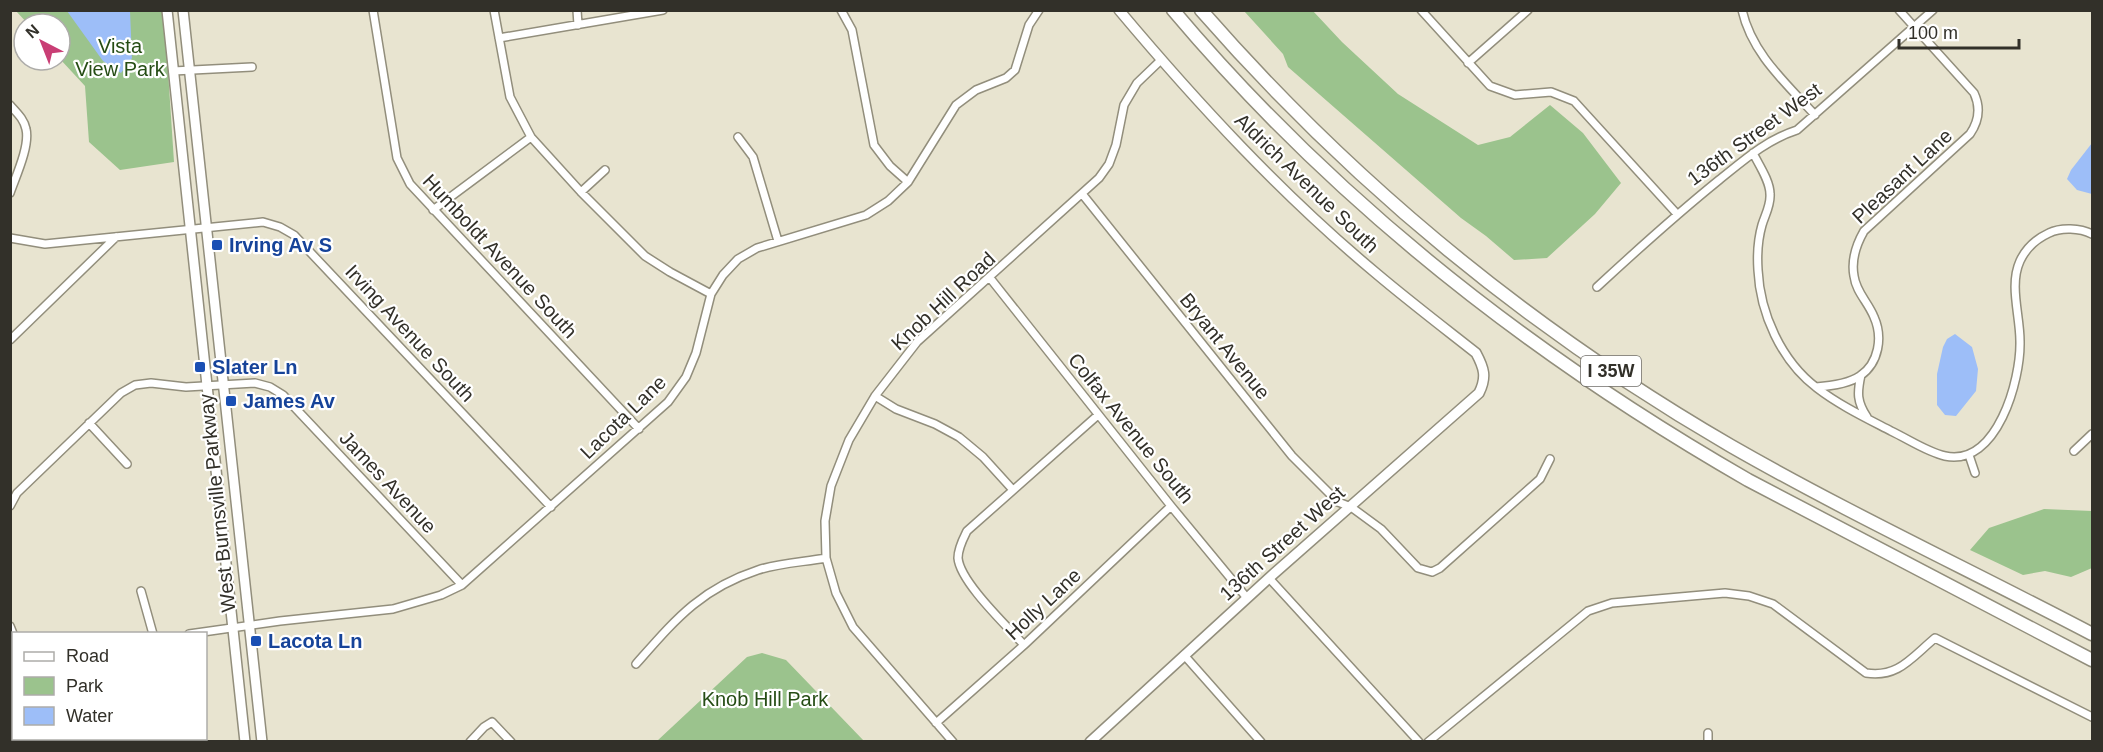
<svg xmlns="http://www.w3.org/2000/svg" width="2103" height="752" viewBox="0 0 2103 752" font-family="Arial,sans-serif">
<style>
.green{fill:#9bc38d}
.water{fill:#9dbef8}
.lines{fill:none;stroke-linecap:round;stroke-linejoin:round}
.street-casing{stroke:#928e7c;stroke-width:10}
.secondary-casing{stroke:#928e7c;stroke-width:12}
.highway-casing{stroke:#928e7c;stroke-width:15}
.street{stroke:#fff;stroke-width:7}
.secondary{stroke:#fff;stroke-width:9}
.highway{stroke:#fff;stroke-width:12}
.transit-dot{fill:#1a4fb4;stroke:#fff;stroke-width:2}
.labels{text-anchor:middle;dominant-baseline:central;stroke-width:4.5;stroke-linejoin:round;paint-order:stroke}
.shield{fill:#fff;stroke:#706e69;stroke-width:1.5}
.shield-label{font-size:18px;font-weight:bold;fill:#323029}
.park-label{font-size:20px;fill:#264d15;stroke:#fff}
.street-label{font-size:20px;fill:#323029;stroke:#fff}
.transit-label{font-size:20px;font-weight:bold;fill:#164399;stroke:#fff;text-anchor:start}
</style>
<rect width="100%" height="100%" fill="#e8e4d0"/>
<path class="green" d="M16,11h148l10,151 -54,8 -31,-28 -4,-56 -25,-27v-35h-32z
M1244,11h69l29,31 56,52 80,51 32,-8 40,-32 33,28 38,50 -26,31 -48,44 -33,2 -28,-24 -25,-18 -173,-151 -5,-13z
M2044,509l48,2v57l-21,9 -26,-6 -22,4 -53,-25 19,-22z
M762,653l24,7 78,81h-207l90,-84z"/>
<path class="water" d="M67,11h63l2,47 -11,15 -18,-12z
M2092,143v51l-15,-4 -10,-11 4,-9z
M1955,334l17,13 6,22 -2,22 -20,25 -11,-1 -8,-10v-31l6,-27 4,-8z"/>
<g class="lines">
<g class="street-casing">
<path id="street" d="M373,10l24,148 13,26 229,245
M494,10l16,87 21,40 50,55 64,64 25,16 41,22
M577,10l1,15
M841,10l11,20 22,115 16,21 18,16
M1421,10l69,76 25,9 36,-3 23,9 103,113
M1742,10c10,44 44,73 73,105
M499,38l164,-28
M1468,63l60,-53
M173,71l79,-4
M10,105c7,8 14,14 16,24 4,17 -10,47 -16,64
M738,137l15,20 25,84
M1753,153c6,12 17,28 17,41 1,11 -5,21 -8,31 -4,14 -5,30 -4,45 2,43 23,91 59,118 22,17 49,30 74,43 17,8 36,21 54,25 52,11 76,-76 75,-115 0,-26 -11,-56 0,-80 6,-13 16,-22 29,-28 12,-6 31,-5 43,1
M581,192l24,-22
M1083,195l209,261 46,46 13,5 30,22 37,39 14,4 8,-4 100,-89 10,-20
M433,210l98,-73
M10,238l35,6 218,-22 17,5 14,8 257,272
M990,278l181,228 76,92
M1597,287c40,-37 80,-73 122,-107 25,-20 47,-40 78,-50l136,-120
M10,340l106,-103
M1861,375c-4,18 -4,27 6,42
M1816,387c15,-1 32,-3 44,-11 19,-13 23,-39 14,-59 -6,-15 -18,-25 -20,-41 -3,-16 2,-31 10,-45l106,-97c9,-13 11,-26 4,-41l-75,-83
M875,396l21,13 39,15 24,13 24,20 30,33
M89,423l38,41
M2074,451l18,-17
M1969,455l6,18
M10,506l7,-13 104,-100 14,-8 16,-2 35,4 69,-4 15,4 13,8 179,190
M1269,578l150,164
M141,591l12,43
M10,626l4,10
M189,634l91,-13 113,-12 48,-14 21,-10 206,-183 18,-25 10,-24 15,-59 12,-19 15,-16 19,-11 109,-33 22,-14 20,-19 48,-77 20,-15 30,-12 9,-8 14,-45 10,-15
M1024,645c-17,-19 -64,-63 -66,-87 0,-10 5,-19 9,-27l131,-116
M1184,655l77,87
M636,664c39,-44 64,-75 122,-94 21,-7 46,-8 68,-12
M936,723l88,-78 147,-139
M470,742l14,-15 8,-5 19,20
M953,742l-100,-115 -17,-34 -10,-35 -1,-37 6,-35 18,-46 26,-44 42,-54 182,-164 10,-14 7,-19 8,-40 13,-22 24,-23
M1428,742l160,-131 24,-8 113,-10 24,3 24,8 93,69c32,5 45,-15 69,-35l157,79
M1708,742v-9"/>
</g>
<g class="secondary-casing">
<path id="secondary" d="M167,10l78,732
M183,10l79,732
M1090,742l179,-164 210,-185c8,-16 5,-25 -3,-40 -33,-26 -67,-52 -99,-79 -95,-79 -179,-170 -258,-264"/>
</g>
<g class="highway-casing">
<path id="highway" d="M1173,10c161,191 359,346 575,470l344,180
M1201,10c152,174 330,320 530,436 117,67 241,125 361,188"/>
</g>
<use href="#street" class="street"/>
<use href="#secondary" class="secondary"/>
<use href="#highway" class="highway"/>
</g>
<g class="transit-dot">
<rect x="211" y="239" width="12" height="12" rx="3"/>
<rect x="194" y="361" width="12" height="12" rx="3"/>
<rect x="225" y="395" width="12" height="12" rx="3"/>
<rect x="250" y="635" width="12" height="12" rx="3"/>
</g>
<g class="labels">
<rect class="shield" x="1581" y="356" width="60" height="30" rx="4.5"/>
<g class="shield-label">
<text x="1611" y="371">I 35W</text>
</g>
<g class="park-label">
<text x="120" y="46">Vista<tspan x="120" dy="23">View Park</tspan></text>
<text x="765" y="699">Knob Hill Park</text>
</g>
<g class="street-label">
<text transform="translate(1754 134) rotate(-36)">136th Street West</text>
<text transform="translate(1902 176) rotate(-43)">Pleasant Lane</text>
<text transform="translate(1307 183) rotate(44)">Aldrich Avenue South</text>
<text transform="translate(500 256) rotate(47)">Humboldt Avenue South</text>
<text transform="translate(943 301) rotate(-43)">Knob Hill Road</text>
<text transform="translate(410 333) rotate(47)">Irving Avenue South</text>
<text transform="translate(1225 346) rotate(51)">Bryant Avenue</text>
<text transform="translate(623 417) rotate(-44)">Lacota Lane</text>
<text transform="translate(1131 428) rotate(51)">Colfax Avenue South</text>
<text transform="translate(388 482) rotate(47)">James Avenue</text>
<text transform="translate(217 503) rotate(-96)">West Burnsville Parkway</text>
<text transform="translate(1282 543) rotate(-42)">136th Street West</text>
<text transform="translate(1043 604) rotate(-43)">Holly Lane</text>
</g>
<g class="transit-label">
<text x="229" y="245">Irving Av S</text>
<text x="212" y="367">Slater Ln</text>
<text x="243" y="401">James Av</text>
<text x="268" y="641">Lacota Ln</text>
</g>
</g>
<rect width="2103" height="752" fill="none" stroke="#323029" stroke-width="24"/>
<rect x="12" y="632" width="195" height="108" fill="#ffffff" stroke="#adaca9" stroke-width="1.5"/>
<rect x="24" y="652" width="30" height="9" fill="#ffffff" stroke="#adaca9" stroke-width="1.5"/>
<text x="66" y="662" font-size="18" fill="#323029">Road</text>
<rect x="24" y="677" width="30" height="18" fill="#9bc38d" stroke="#adaca9" stroke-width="1.5"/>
<text x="66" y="692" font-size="18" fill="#323029">Park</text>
<rect x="24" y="707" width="30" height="18" fill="#9dbef8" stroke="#adaca9" stroke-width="1.5"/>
<text x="66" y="722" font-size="18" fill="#323029">Water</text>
<g transform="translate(42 42) rotate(318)"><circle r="28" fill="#ffffff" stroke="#adaca9" stroke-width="1.5"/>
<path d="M0-4.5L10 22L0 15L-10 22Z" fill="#c93e75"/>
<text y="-9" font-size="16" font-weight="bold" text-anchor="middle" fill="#323029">N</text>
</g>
<path d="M1899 39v9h120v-9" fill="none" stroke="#323029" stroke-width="3"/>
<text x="1908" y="39" font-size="18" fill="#323029" stroke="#ffffff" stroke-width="4.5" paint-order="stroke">100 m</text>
</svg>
